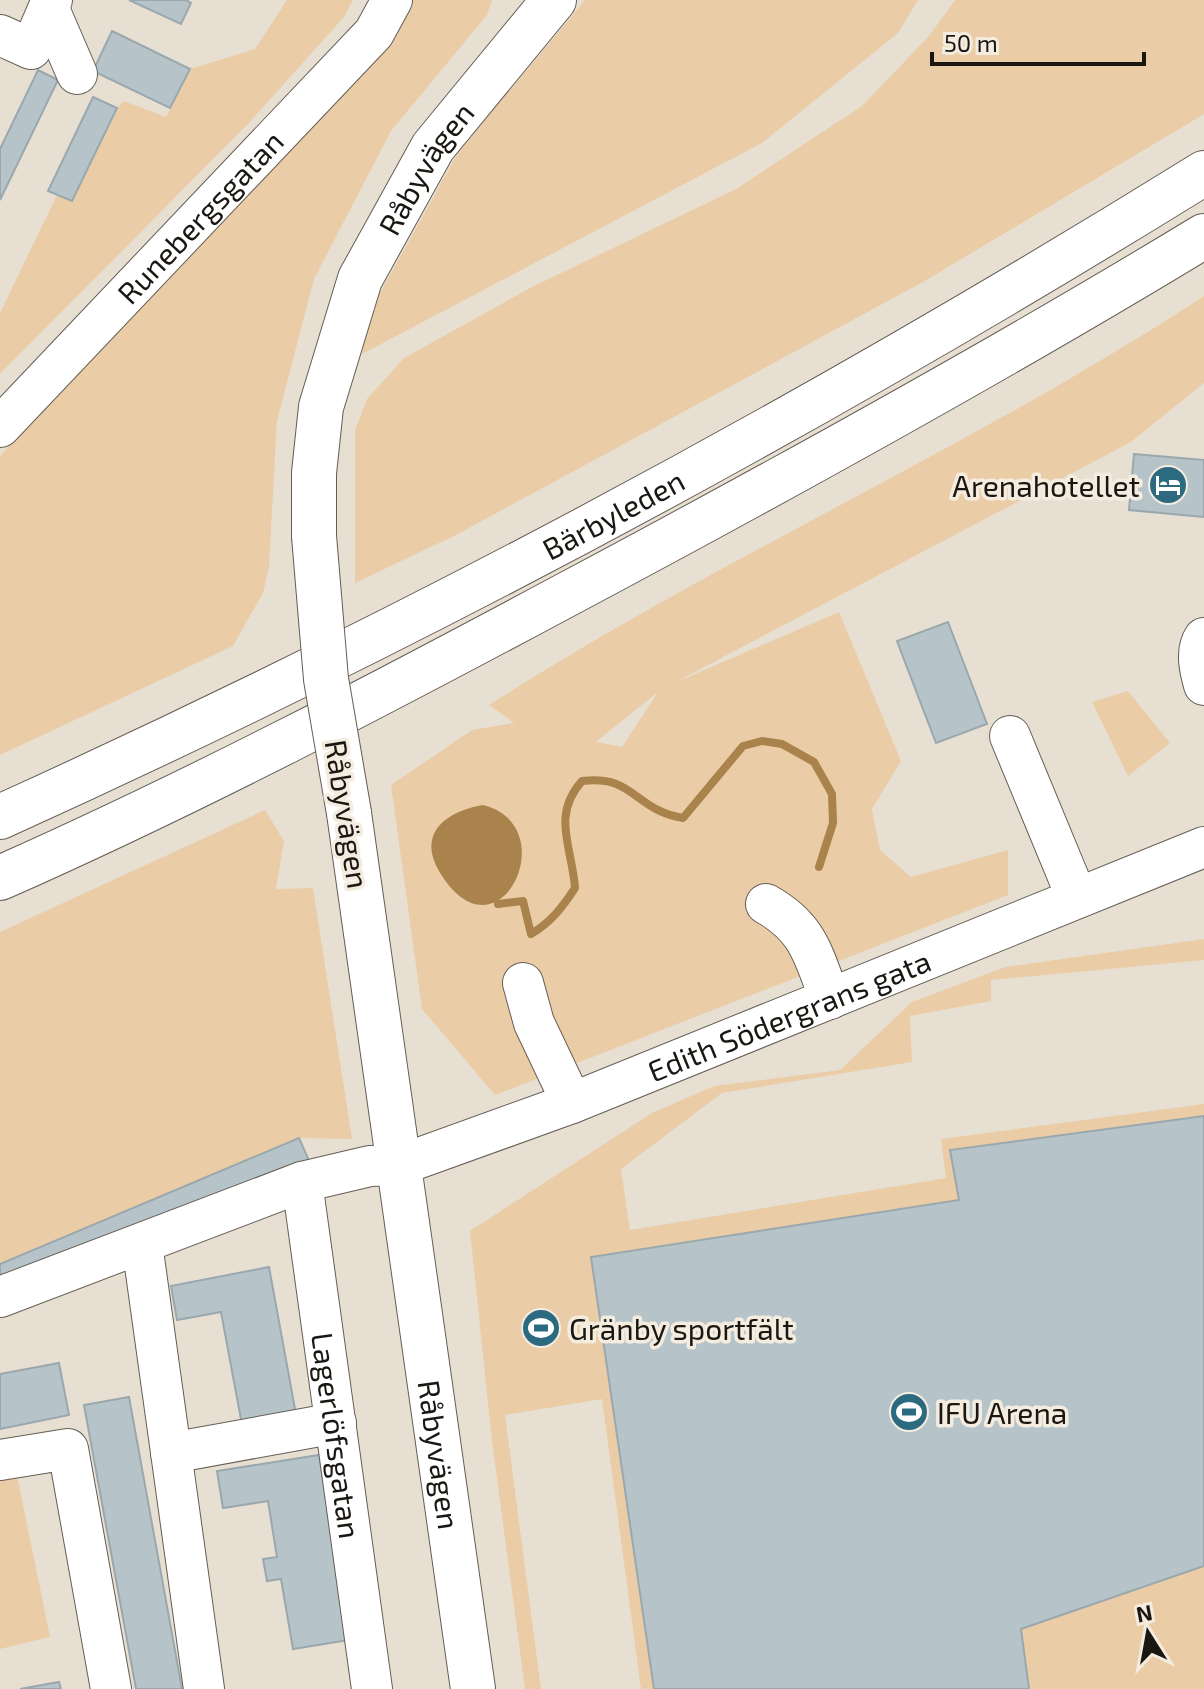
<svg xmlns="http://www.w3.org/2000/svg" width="1204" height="1689" viewBox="0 0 1204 1689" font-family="'Exo 2',sans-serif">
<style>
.green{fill:#eacda6;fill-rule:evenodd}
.water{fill:#a9824c}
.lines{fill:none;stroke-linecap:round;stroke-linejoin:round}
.stream{stroke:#a9824c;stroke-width:8}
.building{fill:#b6c4ca;stroke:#9aa8ae;stroke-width:2}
.minor-casing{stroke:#655d54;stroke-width:42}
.major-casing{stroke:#655d54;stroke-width:46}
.minor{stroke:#fff;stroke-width:40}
.major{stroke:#fff;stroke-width:44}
.major-bridge-casing{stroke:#655d54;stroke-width:46;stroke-linecap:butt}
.major-bridge{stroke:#fff;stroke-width:44}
.labels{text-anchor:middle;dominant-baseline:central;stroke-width:7;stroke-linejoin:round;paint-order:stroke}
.street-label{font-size:30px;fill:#1a1713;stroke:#f5ece0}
.poi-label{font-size:30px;fill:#1a1713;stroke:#f5ece0;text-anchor:start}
</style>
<rect width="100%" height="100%" fill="#e8dfd3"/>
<path class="green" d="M287,0h66l-9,17 -97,108 -247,249v-61l57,-118 15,6 45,-93 7,-7 42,16 24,-48 65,-20z
M413,0h79l-5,15 -96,116 -77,148 -37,142 -8,146 -6,26 -30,53 -233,109v-299l212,-223z
M585,0h333l-20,33 -136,110 -400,211 4,-36 92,-165z
M955,0h249v114l-281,168 -467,253 -101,48v-153l12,-31 37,-41 128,-71 204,-98 126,-83 67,-70z
M1204,296v87l-73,59 -457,241 165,-71 62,149 -29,48 8,41 31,27 97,-27v45l-513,200 -73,-86 -31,-224 81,-55 42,-7 -25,-18c231,-148 485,-258 715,-409zM658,692l-36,55 -25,-5v-1z
M1128,691l42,52 -42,33 -36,-74z
M265,810l19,31 -8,48 37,-1 39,251 -53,-1 -299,126v-332z
M1204,939v21l-213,20v21l-81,15 2,46 -190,31 -101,76 9,61 316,-52 -5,-39 263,-35v12l-254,34 9,50 -368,57 63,432h-13l-39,-290 -97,16 36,274h-16l-33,-248 -22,-210 182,-118 62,-27 126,-16 72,-68 93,-35z
M16,1470l34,167 -50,12v-177z
M1204,1566v123h-175l-8,-60z"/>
<path class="water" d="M483,805c84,21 14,164 -44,66 -23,-40 10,-60 44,-66z"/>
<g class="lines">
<path class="stream" d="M498,904l25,-3 8,33c20,-12 31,-26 44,-46 -3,-42 -24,-72 7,-107 52,-7 52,29 101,37l60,-72 19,-5 20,3 32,18 18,32 1,29 -14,44"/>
</g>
<path class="building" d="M129,0h57l5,3 -10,21z
M112,31l78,38 -20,39 -77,-37z
M38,70l20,10 -58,120v-51z
M93,97l24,11 -45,93 -24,-10z
M1134,454l70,6v57l-75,-7z
M948,622l39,102 -51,19 -39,-102z
M1204,1116v450l-183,63 8,60h-375l-63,-432 368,-57 -9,-50z
M299,1138l11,25 -310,125v-24z
M269,1267l28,153 -54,10 -22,-118 -44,8 -6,-34z
M59,1363l10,52 -69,14v-55z
M129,1397l53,292h-46l-52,-284z
M319,1455l30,185 -56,9 -12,-70 -14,2 -4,-22 14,-2 -9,-56 -45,7 -6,-37z
M59,1682l2,7h-41z"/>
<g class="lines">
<g class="minor-casing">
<g id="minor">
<path d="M49,9l28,65"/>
<path d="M0,35l31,14 21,-49"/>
<path id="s1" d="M0,427l374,-394 18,-33"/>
<path d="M1204,638c-9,13 -4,33 0,47"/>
<path d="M1010,736l67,162"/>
<path d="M766,904c43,24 47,51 64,95"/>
<path d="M523,983l11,40 38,80"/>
<path id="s2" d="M302,1182l70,507"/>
<path d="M142,1244l62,445"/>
<path id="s3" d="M0,1297l302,-115 68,-16 30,-1 172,-62 632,-256"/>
<path d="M171,1453l165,-30"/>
<path d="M0,1460l68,-11 43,240"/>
</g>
</g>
<g class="major-casing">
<g id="major">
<path id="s4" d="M314,536v-63l7,-66 39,-128 73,-132 121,-147"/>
<path id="s5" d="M349,813l124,876"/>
<path id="s6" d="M0,817c415,-188 817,-404 1204,-644"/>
<path d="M0,878c192,-85 379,-183 564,-282 216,-115 431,-233 640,-360"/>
</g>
</g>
<use href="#minor" class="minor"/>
<use href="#major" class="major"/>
<g class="major-bridge-casing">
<path id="major-bridge" d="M314,536l12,143 23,134"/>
</g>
<use href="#major-bridge" class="major-bridge"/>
</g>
<defs>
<g id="hotel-disc" transform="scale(2)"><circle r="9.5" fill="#2c6a80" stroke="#f5ece0"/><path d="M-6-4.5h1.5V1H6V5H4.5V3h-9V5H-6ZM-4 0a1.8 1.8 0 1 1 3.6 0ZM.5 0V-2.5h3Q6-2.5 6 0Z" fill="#fff"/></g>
<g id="stadium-disc" transform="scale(2)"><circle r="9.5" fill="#2c6a80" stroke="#f5ece0"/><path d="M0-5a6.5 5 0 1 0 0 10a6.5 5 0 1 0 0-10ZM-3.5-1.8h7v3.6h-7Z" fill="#fff"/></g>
</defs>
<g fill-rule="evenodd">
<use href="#hotel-disc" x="1168" y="485"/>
<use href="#stadium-disc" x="541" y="1328"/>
<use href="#stadium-disc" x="909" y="1412"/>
</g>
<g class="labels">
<g class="street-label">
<text stroke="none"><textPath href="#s4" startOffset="392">Råbyvägen</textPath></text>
<text stroke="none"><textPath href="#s1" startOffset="290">Runebergsgatan</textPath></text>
<text stroke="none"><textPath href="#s6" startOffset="684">Bärbyleden</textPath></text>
<text transform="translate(348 814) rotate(81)">Råbyvägen</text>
<text stroke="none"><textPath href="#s3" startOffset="840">Edith Södergrans gata</textPath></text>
<text stroke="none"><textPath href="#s2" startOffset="256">Lagerlöfsgatan</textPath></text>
<text stroke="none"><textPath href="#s5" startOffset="648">Råbyvägen</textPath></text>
</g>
<g class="poi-label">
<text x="1140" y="485" text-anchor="end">Arenahotellet</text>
<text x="569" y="1328">Gränby sportfält</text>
<text x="937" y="1412">IFU Arena</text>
</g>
</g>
<g transform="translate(1148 1633) rotate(349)" stroke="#f5ece0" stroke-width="6" paint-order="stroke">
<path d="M0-6L14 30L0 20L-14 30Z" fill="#1a1713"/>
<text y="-12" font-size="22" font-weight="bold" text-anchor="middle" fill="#1a1713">N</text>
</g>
<path d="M932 52v12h212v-12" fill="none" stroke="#1a1713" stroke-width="4"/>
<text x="944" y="52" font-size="24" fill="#1a1713" stroke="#f5ece0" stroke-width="6" paint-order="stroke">50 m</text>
</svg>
